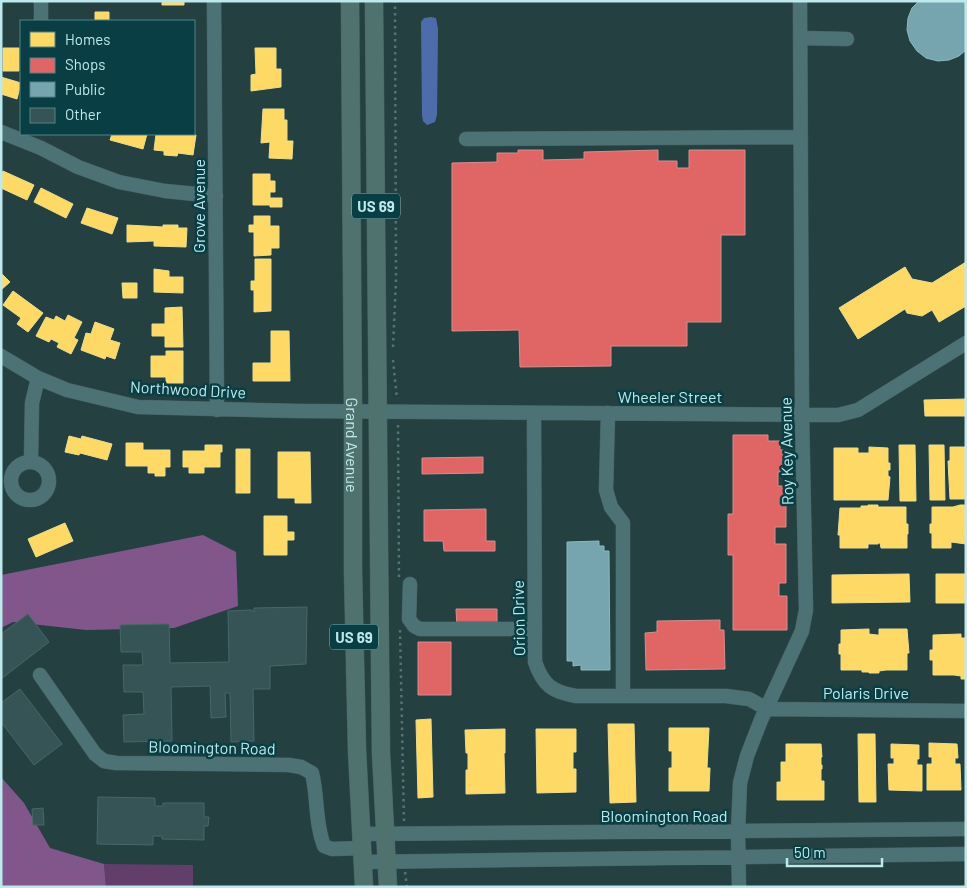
<svg xmlns="http://www.w3.org/2000/svg" width="967" height="888" viewBox="0 0 967 888" font-family="Barlow,sans-serif">
<style>
.green{fill:#623e6b}
.forest{fill:#81568a}
.water{fill:#4d6daa}
.homes{fill:#ffd966;stroke:#ebde8e}
.shops{fill:#e06666;stroke:#d68d8e}
.public{fill:#76a5af;stroke:#8bb9c1}
.building{fill:#365456;stroke:#476769}
.lines{fill:none;stroke-linecap:round;stroke-linejoin:round}
.minor-casing{stroke:#445d5f;stroke-width:15}
.major-casing{stroke:#445d5f;stroke-width:19}
.path{stroke:#567476;stroke-width:2.5;stroke-dasharray:2.5 4;stroke-linecap:butt}
.minor{stroke:#4d7275;stroke-width:14}
.major{stroke:#4f726f;stroke-width:18}
.labels{text-anchor:middle;dominant-baseline:central;stroke-width:5;stroke-linejoin:round;paint-order:stroke}
.shield{fill:#093f44;stroke:#87b5ba;stroke-width:1}
.shield-label{font-size:15px;font-weight:bold;fill:#bde8ec}
.street-label{font-size:16px;fill:#bde8ec;stroke:#093f44}
</style>
<rect width="100%" height="100%" fill="#244041"/>
<path class="green" d="M104,864l89,1v22h-87z"/>
<path class="forest" d="M203,535l33,17 2,54 -64,22 -88,2 -73,-8 -12,6v-53z
M1,777l23,26 26,45 54,16 2,23h-105z"/>
<path class="water" d="M431,17l5,1 2,11 -1,86 -2,7 -8,3 -4,-4 -1,-6 -1,-93 3,-4z"/>
<path class="homes" d="M162,1h22v4h-22z
M95,12h14v9h-14z
M3,48h16v23h-16z
M255,48h21v21h5v18l-30,4v-16l5,-1z
M1,77l20,6 -4,16 -16,-5z
M263,109h21v11h3v21h6l-1,18 -23,-1 1,-16 -9,1z
M112,134h35l-4,15 -33,-9z
M156,134l40,1 -3,20 -15,-2 -1,3 -13,-1v-4l-10,-1z
M3,171l31,14 -7,15 -26,-12v-13z
M253,174h17v7h5v11h-5v6h12v9h-12v-2h-17z
M41,188l32,16 -7,14 -32,-16z
M87,208l31,10 -6,16 -31,-11z
M254,216h16v10h9v22h-8v7l-17,1v-24h-5v-7h5z
M127,225l36,2v-2h15v3h9l-1,19 -32,-1v-5l-27,1z
M255,259h16v52l-17,1v-22h-3v-9h4z
M966,262v44l-27,16 -7,-12 -10,6 -15,-3 -2,-4 -47,30 -19,-31 66,-41 7,12 20,4z
M154,269l15,2v6h14v16l-29,-1z
M1,273l9,9 -9,8z
M122,283h15v15h-14z
M13,291l30,22 -15,19 -11,-8 4,-6 -18,-13z
M182,307l1,40h-18v-11h-13v-12h13v-16z
M68,315l14,7 -8,16 4,2 -7,14 -14,-7 2,-4 -8,-4 -2,3 -13,-6 10,-19 8,3 2,-4 9,5z
M95,322l19,7 -4,11 10,3 -5,16 -9,-3 -1,3 -24,-9 5,-17 5,1z
M271,331h18l1,50h-37v-18h18z
M166,351h17v32h-17v-6h-15v-21h15z
M966,399v17h-41l-1,-16z
M69,436l12,3 1,-3 30,8 -5,16 -27,-7 -1,2 -14,-3z
M126,443h17v7h27v17h-5v9h-10v-3h-7v-7h-22z
M205,445h17v7h-2v15h-16v6h-15v-6h-6v-16h22z
M899,445h16l1,56h-16z
M929,445h15l1,55h-15z
M869,447l19,1v15h2v7h-2v6l2,1 -2,23h-54v-52h24v5h11z
M950,447h16v52h-16l-2,-38h2z
M236,449h14v44h-14z
M278,452h32l1,51h-16v-5h-17z
M868,505h10v2h28v17h2v10h-1v14h-26l-1,-5h-2v1h-10v4h-28v-13h-2l2,-27h21v-2h7z
M960,505h6v39l-15,-2v6h-19v-15h-2v-9h2v-17h21z
M264,516h23v16h7v8h-7v15h-23z
M65,523l8,18 -37,16 -8,-18z
M909,574l1,28 -78,1v-28z
M936,574h30v29h-30z
M869,629v5l8,1h2v-6h28l2,24h-2v17h-21l-7,1v2h-10v-1h-7v-2h-21v-16h-2v-10h2v-14z
M961,634v4h5v41h-5v-3l-7,-1h-21v-15h-3v-10h3v-15z
M431,719l2,78 -15,1 -2,-78z
M608,724h26l2,78 -26,1z
M669,728h40l-2,40h3l-1,23h-40v-23h3v-17h-3z
M505,729v24h-1l1,40 -39,1v-24h2v-17h-2l-1,-23z
M536,729h40v23h-3v17h3v23l-39,1z
M858,734h17l1,68h-17z
M929,743l28,1 1,14h-3v6h5l1,26h-34v-26h5v-7h-3z
M786,744h35l1,13h-1v8h1v4h-1v12h3v19h-47v-18h4v-20h5z
M891,744l28,1v14h-2v6h5v26l-33,-1 -1,-26h6v-6h-3z"/>
<path class="shops" d="M518,150h25v10l41,-1v-7l74,-2v11h19v7h12v-18h56v85h-24v87h-34v24h-76v20l-91,1 -1,-37 -67,1v-168l45,-1v-9h21z
M733,435h35v6h12v9h7l-1,22h-8v14h8v41h-11v17h11v39h-7v13h8v34h-54v-75h-5v-41h5z
M483,457v16l-61,1v-16z
M486,509v32h9v10h-51l-1,-10h-19v-31z
M456,609h41v19l-40,1z
M720,620v10h4l1,39 -79,1 -1,-37 12,-1v-11z
M418,642h33v53h-33z"/>
<path class="public" d="M919,1h45l2,3v46l-7,6 -10,4 -11,1 -12,-3 -9,-7 -7,-10 -3,-11 1,-12 4,-10z
M599,541v5h5v5h5l1,119h-29v-5l-8,1v-5h-6v-119z"/>
<path class="building" d="M307,607l-1,57 -36,2v23h-17l1,52 -23,1 -1,-49h-5l1,24 -15,1 -1,-32 -39,1 1,54 -48,1 -1,-27 21,-1 -1,-22h-19l-1,-27h20l-1,-13h-21l-1,-27 49,-1 1,39 59,-1 -1,-51 23,-1 3,2v-4z
M28,614l21,28 -48,37v-45z
M20,689l42,55 -28,21 -33,-43v-19z
M98,797l57,1v8h8v-3h41v14h5l-1,9h-4v14l-42,-1v-3h-9v9l-56,-1z
M43,808l1,17h-11l-1,-16z"/>
<g class="lines">
<g class="minor-casing">
<path id="minor" d="M41,1v20
M214,1l3,409
M800,38l47,1
M1,132l40,16 37,19 41,15 46,9 51,5
M466,139l335,-2
M1,356l37,22 29,12 71,17 161,4 539,4 20,-5 108,-67
M534,413l1,249c8,23 17,30 41,34h150l23,3 18,10 199,2
M608,413l-2,77 5,17 12,16v173
M31,461l1,-58 6,-25
M11 481a19 19 0 1 1 38 0a19 19 0 1 1-38 0Z
M410,584l-1,35 5,7 6,3h115
M40,675l55,79 9,7 12,2 173,2 12,2 11,6c6,24 3,50 12,73l8,3 31,-1
M362,834l604,-5
M363,862l603,-8
M739,887l-1,-55 2,-49 7,-27 14,-36 41,-89 4,-21 -4,-196 -2,-413"/>
</g>
<g class="major-casing">
<g id="major">
<path id="s1" d="M350,1l3,410v160l4,179 7,137"/>
<path d="M374,1l6,656 1,96 7,134"/>
</g>
</g>
<path class="path" d="M393,347l3,-67 -1,-279
M393,360l4,39
M398,425l1,152
M400,630l4,192
M405,872l2,15"/>
<use href="#minor" class="minor"/>
<use href="#major" class="major"/>
</g>
<g class="labels">
<g class="shield">
<rect x="352" y="193.5" width="48" height="25" rx="4"/>
<rect x="330" y="624.5" width="48" height="25" rx="4"/>
</g>
<g class="shield-label">
<text x="376" y="206">US 69</text>
<text x="354" y="637">US 69</text>
</g>
<g class="street-label">
<text transform="translate(198 206) rotate(-90)">Grove Avenue</text>
<text transform="translate(188 389) rotate(3)">Northwood Drive</text>
<text x="670" y="396">Wheeler Street</text>
<text stroke="none"><textPath href="#s1" startOffset="444">Grand Avenue</textPath></text>
<text transform="translate(786 451) rotate(-91)">Roy Key Avenue</text>
<text transform="translate(518 618) rotate(-91)">Orion Drive</text>
<text x="866" y="692">Polaris Drive</text>
<text transform="translate(212 747) rotate(1)">Bloomington Road</text>
<text x="664" y="815">Bloomington Road</text>
</g>
</g>
<rect width="967" height="888" fill="none" stroke="#bde8ec" stroke-width="5"/>
<rect x="20" y="20" width="175" height="115" fill="#093f44" stroke="#518387"/>
<rect x="30" y="32" width="25" height="15" fill="#ffd966" stroke="#518387"/>
<text x="65" y="45" font-size="15" fill="#bde8ec">Homes</text>
<rect x="30" y="58" width="25" height="15" fill="#e06666" stroke="#518387"/>
<text x="65" y="70" font-size="15" fill="#bde8ec">Shops</text>
<rect x="30" y="82" width="25" height="15" fill="#76a5af" stroke="#518387"/>
<text x="65" y="95" font-size="15" fill="#bde8ec">Public</text>
<rect x="30" y="108" width="25" height="15" fill="#365456" stroke="#518387"/>
<text x="65" y="120" font-size="15" fill="#bde8ec">Other</text>
<path d="M787 858v8h95v-8" fill="none" stroke="#bde8ec" stroke-width="2.5"/>
<text x="794" y="858" font-size="15" fill="#bde8ec" stroke="#093f44" stroke-width="4" paint-order="stroke">50 m</text>
</svg>
